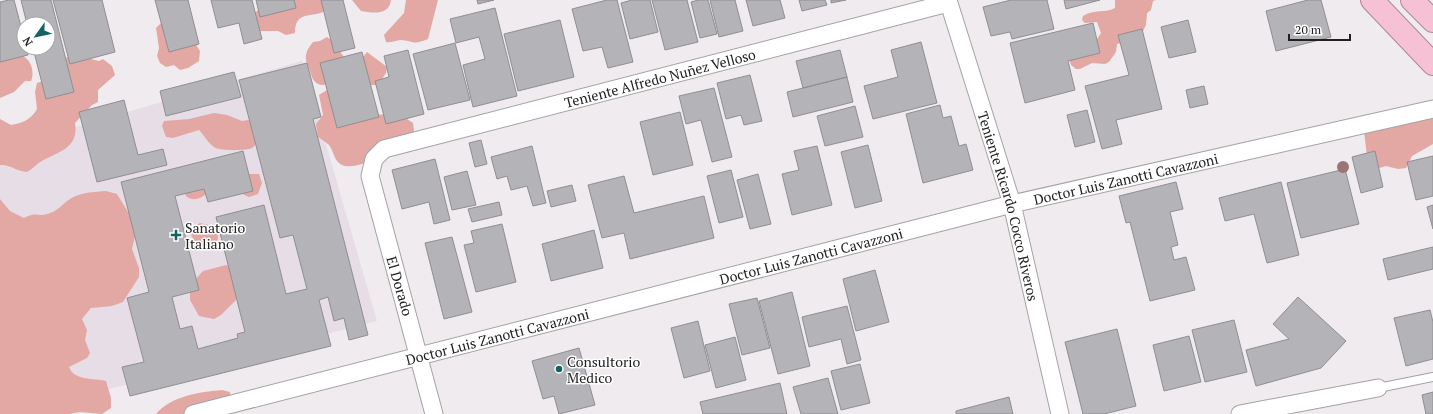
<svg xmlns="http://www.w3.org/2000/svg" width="1433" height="414" viewBox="0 0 1433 414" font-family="'PT Serif',serif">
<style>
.built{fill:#e7dde6}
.forest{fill:#e3a7a4}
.building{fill:#b4b3b7;stroke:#8f8e92}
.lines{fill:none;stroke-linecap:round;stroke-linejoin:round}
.lane-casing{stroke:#a5a2a5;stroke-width:10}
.street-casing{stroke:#a5a2a5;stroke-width:19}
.highway-casing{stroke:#ac8996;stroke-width:24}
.lane{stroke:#fff;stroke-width:8}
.street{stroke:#fff;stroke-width:17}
.highway{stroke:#f6c1d5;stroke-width:22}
.tree{fill:#9b7378}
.poi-dot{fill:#126362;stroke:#fff;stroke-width:1.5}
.labels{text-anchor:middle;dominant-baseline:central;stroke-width:3;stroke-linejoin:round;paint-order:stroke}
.street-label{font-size:14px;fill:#222122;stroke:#fff}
.poi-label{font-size:14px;fill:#222122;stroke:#fff;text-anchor:start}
</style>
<rect width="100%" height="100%" fill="#efebee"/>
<path class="built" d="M302,61l75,260 -366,93h-11v-265z"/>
<path class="forest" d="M290,0h35v11c-13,7 -30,-1 -30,22l-9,2 -8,-4h-18l-4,-3 -2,-14 4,-4z
M352,0h39c-2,16 -19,13 -30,11z
M406,0h32l-10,39c-16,6 -11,3 -26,1 -5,0 -9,3 -16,2l-2,-7 20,-22z
M1115,0h41l-3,1 -2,9 -4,3 -1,12 -6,12 -23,7 -1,8 -7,10 -4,2 -13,-1 -12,6h-4l-5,-4 -3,-9 28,-15 5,-8 -4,-11 -12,1 -3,-3 1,-4c11,-7 23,-3 32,-8z
M161,23l34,20 5,8 -1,10 -11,7 -8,2 -6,-5 -8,2 -6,-4 -3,-7 2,-8 -3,-20z
M327,37l6,4 13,19 -22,25c-11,0 -12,-8 -15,-17 -1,-3 -3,-6 -3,-9 -1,-7 4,-13 7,-17l7,-1z
M367,52l20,15 -1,6 -8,12h-17l2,-28z
M0,53c6,0 14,0 20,2 11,3 15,17 11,26h-6l-11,11 -14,6z
M70,54l29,7 4,-2 9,7 3,9 -17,15v12l-6,3 -17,18c4,25 -15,28 -33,38 -6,3 -9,8 -15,11 -11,-1 -17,-8 -27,-7v-46l11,6c11,-2 20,-5 26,-16l-2,-17 2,-9 10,-3z
M327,90l50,25 21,-2 15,10 1,8c-10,12 -60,46 -75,32 -5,-4 -6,-13 -10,-18 -3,-3 -7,-5 -11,-8l-2,-13 7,-9 -4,-20z
M1433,107v37l-21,12 -6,12 -8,1 -12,-3 -11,3 -8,-13 -3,-25z
M214,113l13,2 15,6 6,-1 5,2 8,16c-3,3 -6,8 -9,10 -6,3 -34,3 -38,-1 -6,-4 -10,-12 -15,-17l-26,8 -7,-1 -4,-11 2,-5 25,-2z
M248,174h11l3,9 -4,11 -9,3 -5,-2 -3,-6z
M203,180l4,13c-6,6 -14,9 -21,3l-3,-7z
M106,191l11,3 16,26 2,16 -3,13 7,19v9l-16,25 -11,4 -21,2 -9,11 5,11 -2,10 5,13 -3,5 -18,9c5,14 25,11 37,14l5,17v10l-9,6 -22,-2 -11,2h-69v-215l10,12 14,7c13,-7 13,-1 23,-4 10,-2 15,-10 23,-15 10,-7 25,-7 36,-8z
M200,223l17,4 1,12 -6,7 -12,1c-8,-9 -15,-16 0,-24z
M226,265l5,2 7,26 -2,7 -15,15 -7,4 -15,-3 -9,-16v-7l5,-13 8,-9z
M222,390l8,2 2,17 -6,5h-70c15,-18 44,-22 66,-24z"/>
<path class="building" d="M9,0h5l10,38v10h3l1,7 -28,7v-60z
M21,0h30l23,92 -28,7 -13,-51h15v-24h-21z
M53,0h49l13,52 -45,12z
M155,0h33l11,44 -30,8z
M211,0h41l10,39 -18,5 -5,-21 -21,5z
M256,0h38l2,8 -36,9z
M321,0h22l12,48 -21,5z
M477,0h17l-16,4z
M607,0h10l16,62 -25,6 -6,-21 -19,4 -11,-42z
M632,0h18l8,32 -28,7 -9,-36z
M652,0h35l11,42 -33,8z
M698,0h10l9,34 -17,4 -9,-36z
M710,0h25l8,31 -24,6z
M746,0h34l5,18 -32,8z
M799,0h26l2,5 -25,6z
M831,0h15l-15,3z
M1011,0h36l7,29 -42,10 -2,-7 -19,4 -8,-29z
M1064,0h36l-34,9z
M1308,0h13l10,37 -55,14 -10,-40z
M495,8l22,88 -44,11 -10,-42 22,-6 -6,-22 -23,6 -6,-24z
M560,20l14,57 -56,14 -14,-57z
M1188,20l8,32 -27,6 -8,-31z
M1093,23l7,30 -32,8 7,29 -50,13 -15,-60z
M1142,29l20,80 -46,11 6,24 -20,5 -17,-63 44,-11 -11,-40z
M921,42l16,61 -64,16 -9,-33 34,-9 -7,-27z
M455,43l15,57 -42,10 -15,-56z
M408,50l16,64 -38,10 -11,-43 14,-4 -5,-21z
M840,50l7,27 -44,11 -7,-27z
M362,52l17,65 -42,11 -17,-65z
M307,63l14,54 -8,2 55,216 -19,5 -5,-22 -10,3 -6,-24 -9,3 12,46 -201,50 -8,-29 22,-5 -17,-64 22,-6 -28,-110 122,-31 10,40 -45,11 -4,-13 -29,7 24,94 -27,7 8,32 12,-3 6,23 40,-11 -1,-4 8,-2 -29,-115 48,-12 22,89 21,-5 -14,-54 -13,3 -41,-158z
M234,72l7,25 -75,19 -6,-25z
M750,75l12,46 -18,4 -3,-10 -15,4 -9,-36z
M847,77l6,25 -60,15 -6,-25z
M1204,86l4,18 -18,4 -4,-18z
M714,88l18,69 -20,5 -11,-42 -15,4 -7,-28z
M124,100l14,55 25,-6 4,16 -70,17 -18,-70z
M940,105l3,13 8,-2 8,30 7,-2 7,26 -50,13 -17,-69z
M855,106l8,31 -38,9 -8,-30z
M1087,110l8,32 -20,5 -8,-32z
M680,112l13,53 -40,10 -13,-53z
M481,140l6,24 -12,3 -6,-24z
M868,145l14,56 -27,7 -14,-56z
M532,146l14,57 -13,3 -6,-20 -16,4 -4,-14 -10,3 -6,-22z
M817,146l15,59 -40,10 -10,-41 17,-4 -5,-19z
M1375,151l8,36 -22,6 -9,-36z
M1433,156v40l-17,4 -9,-38z
M435,159l15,61 -16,4 -5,-22 -27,7 -10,-39z
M1345,169l14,55 -58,14 -14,-55z
M731,170l12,47 -24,6 -12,-47z
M467,171l9,34 -24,5 -8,-33z
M758,174l13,50 -21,5 -13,-49z
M624,176l10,37 70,-17 10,42 -84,21 -6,-26 -22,5 -14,-53z
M1176,182l7,27 -13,3 8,33 -7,2 3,13 12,-3 9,33 -45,11 -20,-79 -4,1 -7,-27z
M1281,182l18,73 -32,8 -13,-49 -29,7 -6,-23z
M572,185l4,16 -25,6 -4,-16z
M499,202l3,13 -30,7 -4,-13z
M1433,205v24l-6,-22z
M502,224l14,58 -40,10 -12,-47 10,-2 -3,-12z
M594,230l9,38 -52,13 -9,-37z
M452,237l20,75 -28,7 -19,-76z
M1433,247v22l-45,11 -5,-21z
M875,270l14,52 -33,9 -13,-52z
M792,292l18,74 -32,8 -19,-73z
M1298,297l48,44 -25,27 -65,18 -10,-36 43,-11 -16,-15z
M757,298l13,50 -28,7 -13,-51z
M847,306l14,54 -14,4 -6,-25 -32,8 -7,-30z
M1430,310l3,12v37l-27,7 -12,-48z
M1234,320l13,52 -42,10 -13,-52z
M698,321l12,50 -26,7 -13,-50z
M1117,329l19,77 -32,8h-21l-18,-72z
M1189,336l12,46 -37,9 -11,-46z
M735,337l11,43 -30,8 -11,-43z
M579,348l16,57 -36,9 -5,-18 -11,3 -11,-38z
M860,364l10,39 -29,7 -10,-39z
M828,378l10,36h-37l-8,-27z
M780,383l7,31h-84l-3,-12z
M1433,392v22h-7l-4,-19z
M1009,397l4,17h-57v-3z"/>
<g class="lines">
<g class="lane-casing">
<path id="lane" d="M1378,388l55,-11"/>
</g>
<g class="street-casing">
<g id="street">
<path id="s1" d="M948,0l64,204 48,210"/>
<path id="s2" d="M193,414l819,-210 421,-95"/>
<path id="s3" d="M434,414l-64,-238 4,-17 10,-10 564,-146"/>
<path d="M1240,414l138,-26"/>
</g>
</g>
<g class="highway-casing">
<path id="highway" d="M1372,0l61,64
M1412,0l21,21"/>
</g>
<use href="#lane" class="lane"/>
<use href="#street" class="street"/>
<use href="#highway" class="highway"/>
</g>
<circle class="tree" cx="1343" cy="167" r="6"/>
<g class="poi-dot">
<path d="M174 229h4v4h4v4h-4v4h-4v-4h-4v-4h4z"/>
<circle cx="559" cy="369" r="4"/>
</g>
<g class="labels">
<g class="street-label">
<text stroke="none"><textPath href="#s3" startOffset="563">Teniente Alfredo Nuñez Velloso</textPath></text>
<text stroke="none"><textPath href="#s2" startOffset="962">Doctor Luis Zanotti Cavazzoni</textPath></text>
<text stroke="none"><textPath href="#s1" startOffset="215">Teniente Ricardo Cocco Riveros</textPath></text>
<text stroke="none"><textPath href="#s2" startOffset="638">Doctor Luis Zanotti Cavazzoni</textPath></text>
<text transform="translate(400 286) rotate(74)">El Dorado</text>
<text stroke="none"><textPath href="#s2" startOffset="314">Doctor Luis Zanotti Cavazzoni</textPath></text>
</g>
<g class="poi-label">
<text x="185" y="227">Sanatorio<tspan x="185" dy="16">Italiano</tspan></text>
<text x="567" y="361">Consultorio<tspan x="567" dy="16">Medico</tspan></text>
</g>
</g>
<g transform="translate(36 36) rotate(237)"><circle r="19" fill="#ffffff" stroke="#a7a6a7"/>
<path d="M0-3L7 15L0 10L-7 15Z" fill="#126362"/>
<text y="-6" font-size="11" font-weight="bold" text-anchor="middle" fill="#222122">N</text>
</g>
<path d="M1289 34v6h61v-6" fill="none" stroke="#222122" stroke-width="2"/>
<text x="1295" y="34" font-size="12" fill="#222122" stroke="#ffffff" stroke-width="3" paint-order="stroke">20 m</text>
</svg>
